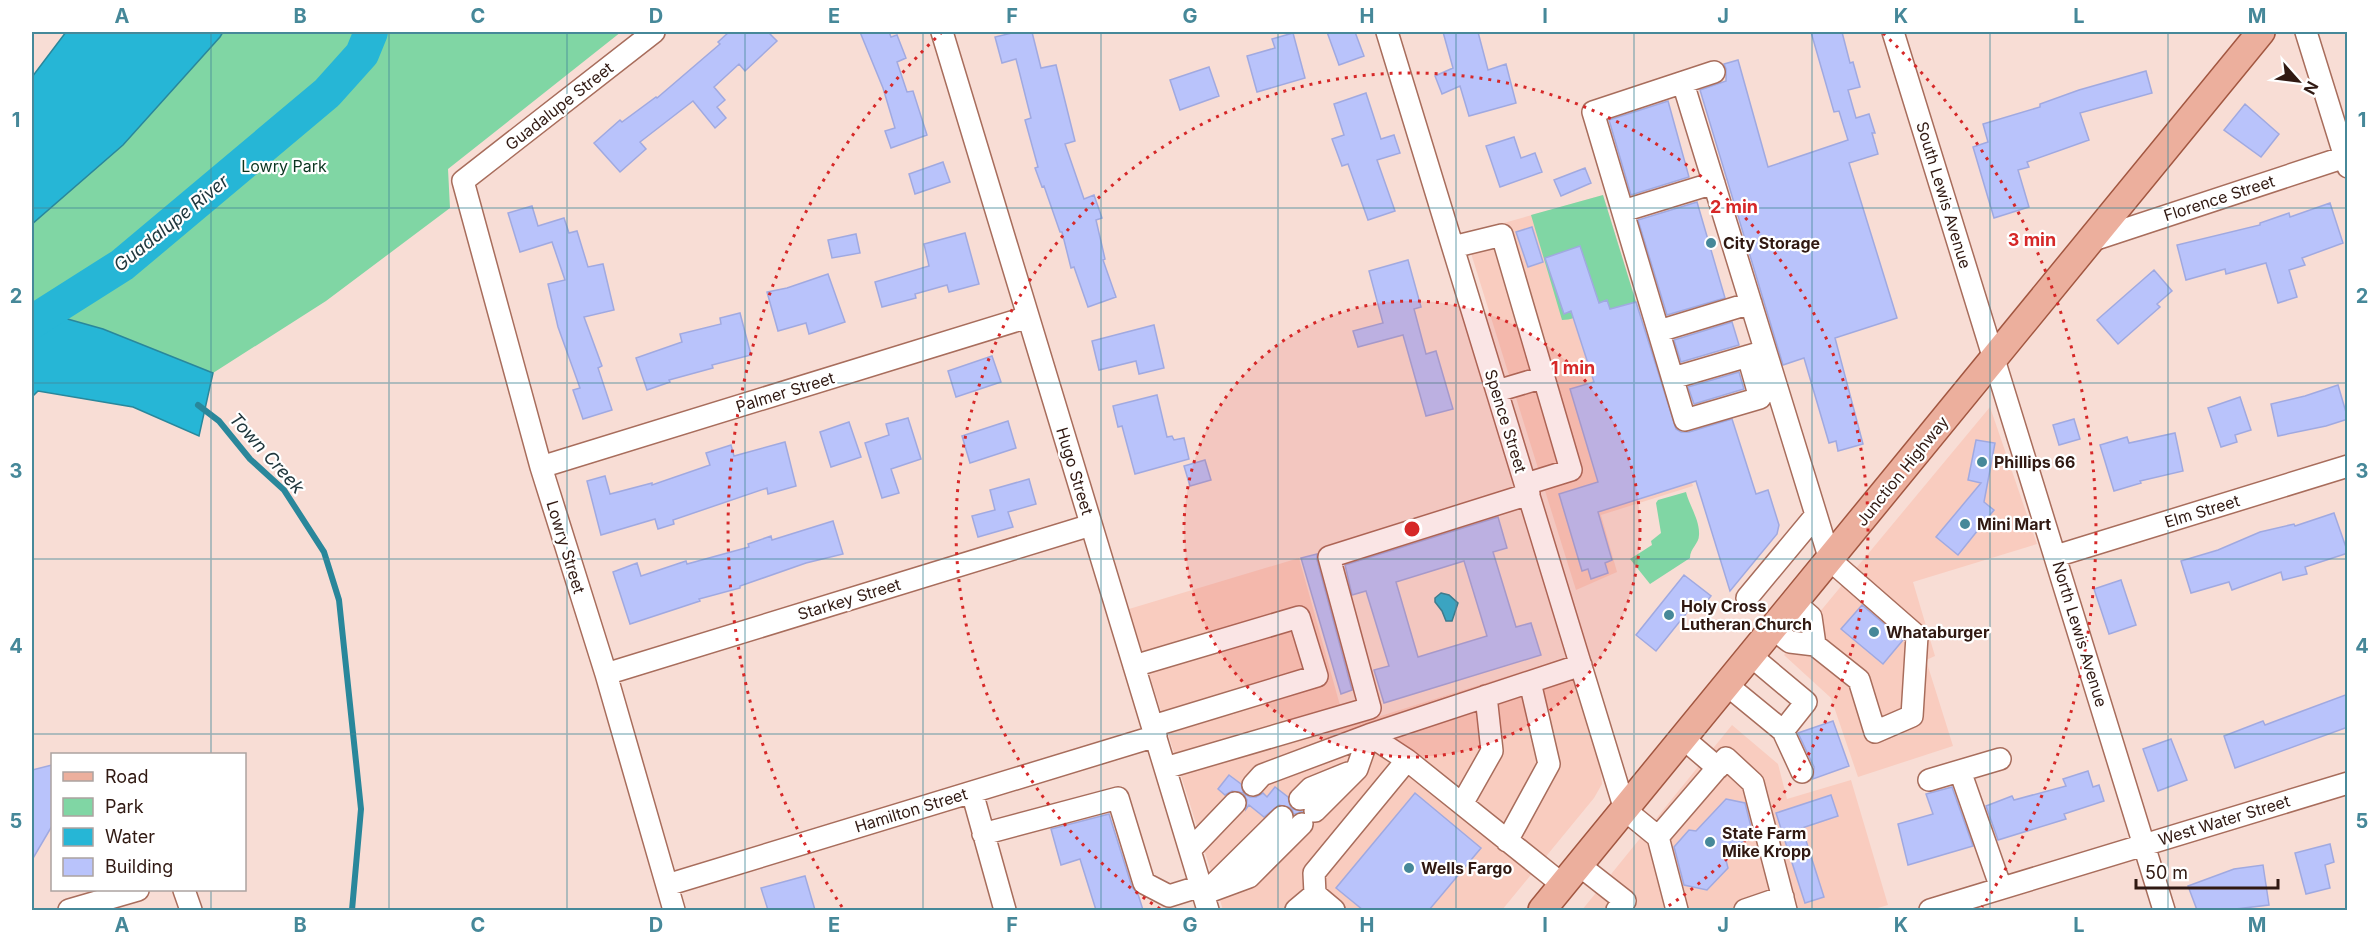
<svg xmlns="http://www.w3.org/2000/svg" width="2379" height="942" viewBox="0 0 2379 942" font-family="Inter,sans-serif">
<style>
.built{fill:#f9ccbf}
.green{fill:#80d6a4}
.water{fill:#26b6d6;stroke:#29879b;stroke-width:1.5}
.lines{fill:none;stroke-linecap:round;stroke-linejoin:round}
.stream{stroke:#29879b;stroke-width:6}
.river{stroke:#26b6d6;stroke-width:34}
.building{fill:#b9c3fb;stroke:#a0a9e0;stroke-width:1.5;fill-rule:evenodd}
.minor-casing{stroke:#a86d5c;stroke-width:24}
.major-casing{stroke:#a25741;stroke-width:30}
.minor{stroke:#fff;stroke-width:21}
.major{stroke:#ecaf9d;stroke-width:27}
.grid{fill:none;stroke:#468899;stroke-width:1.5;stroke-opacity:0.55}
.ring{fill:none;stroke:#d62828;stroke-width:3;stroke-dasharray:3 6}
.poi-dot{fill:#468899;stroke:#fff;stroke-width:2}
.labels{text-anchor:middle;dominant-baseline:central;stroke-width:4.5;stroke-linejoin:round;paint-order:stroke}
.street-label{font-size:16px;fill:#301912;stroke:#fff}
.park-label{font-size:16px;fill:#0b3520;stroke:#fff}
.poi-label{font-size:16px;font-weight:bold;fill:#301912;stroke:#fff;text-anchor:start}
.water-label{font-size:18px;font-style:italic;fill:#21383e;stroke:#fff}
.centre{fill:#d62828;stroke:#fff;stroke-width:3}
.ring-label{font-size:18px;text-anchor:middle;font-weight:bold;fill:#d62828;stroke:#fff;stroke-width:4.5;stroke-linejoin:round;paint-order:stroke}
.neatline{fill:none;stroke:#468899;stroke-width:2}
.grid-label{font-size:20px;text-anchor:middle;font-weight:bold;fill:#468899}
</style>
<rect width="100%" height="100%" fill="#f8ddd5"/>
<path class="built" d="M1603,195l90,291 -92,29 16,57 -41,18 -111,-356z
M1990,407l47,137 -124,38 22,74 -9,4 27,86 -95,31 -27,-79 -47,-43z
M1299,558l47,169 222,-70 32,105 2,22 -8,14 -92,112h-279l-94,-301z
M1732,725l46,39 9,35 64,-19 37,125 -17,5h-289z"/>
<path class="green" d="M223,32h398l-173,137 2,39 -124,93 -113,72 -110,-44 -71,-20v-85l91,-79 97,-108z
M1603,195l33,107 -26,7 -4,-9c-16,6 -26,20 -44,20l-31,-105z
M1686,492c3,13 14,28 13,43 0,9 -9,13 -9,23l-40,26 -20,-25 22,-14 -1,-4 10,-8 -5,-30 2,-3z"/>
<path class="water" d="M66,32h157l-3,5 -97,108 -91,79v-147z
M32,309l71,20 110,44 -14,63 -66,-29 -95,-16 -6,6z
M1441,593l8,2 9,8 -6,18h-6l-4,-10 -7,-9v-4z"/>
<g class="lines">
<path class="stream" d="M198,405l21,16 31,38 34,31 40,62 15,48 22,209 -9,101"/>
<path class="river" d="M32,322l90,-57 205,-172 35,-39 9,-22"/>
</g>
<path class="building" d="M729,32h39l9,9 -32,30 -6,-7 -25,23 11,13 -8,7 9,11 -11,10 -22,-27 -53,41 6,7 -26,23 -26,-29 26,-23 2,2 34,-25 1,1 63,-54 -2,-2z
M860,32h29l2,5 6,-2 9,23 -9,4 10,30 6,-1 14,44 -36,13 -6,-17 10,-3 -12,-40z
M1016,32h16l9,36 15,-3 19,76 -10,3 19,55 10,-4 8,23 -6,2 9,39 -2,1 13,37 -28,10 -14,-40 -3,1 -9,-36h-2l-16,-46 -2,1 -7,-19 3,-1 -13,-47 6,-2 -15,-59 -14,4 -7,-26z
M1327,32h28l9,24 -25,9z
M1443,32h35l10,38 18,-6 10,39 -47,13 -9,-30 -18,8 -7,-18 18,-8z
M1811,32h31l8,31 3,-1 7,25 -12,3 8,28 13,-4 6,19h-3l6,21 -29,9 48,155 -62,20 28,106 -25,7 -2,-10 -7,2 -25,-85 -21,7 -83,-275 26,-9v-12l-2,-5 14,-4 30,107 80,-27 -9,-29 -5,1z
M1293,33l12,45 -48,14 -10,-36 28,-8 -3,-9z
M1209,67l10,29 -39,14 -10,-30z
M2146,71l6,22 -72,20 9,27 -62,22 2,5 -11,3 11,37 -35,11 -21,-71 15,-5 -5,-18 57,-17v-3l39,-14z
M1366,93l15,46 13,-4 6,18 -23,7 18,51 -27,9 -20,-56 -6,2 -10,-27 12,-4 -10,-31z
M1668,101l21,76 -58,18 -22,-75z
M2245,104l34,30 -18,23 -37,-27z
M1514,137l7,21 14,-5 7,19 -42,15 -14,-41z
M943,162l7,20 -35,12 -6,-20z
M1585,168l6,15 -30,13 -7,-16z
M1697,202l28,96 -58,17 -29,-95z
M2330,203l13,40 -41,15 3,7 -16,5 8,27 -19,6 -12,-40 -40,11 -1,-5 -39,11 -9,-35 83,-20v-2l29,-10 1,4z
M532,206l6,20 26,-8 5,15 8,-2 11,36 15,-3 11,46 -30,7 18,49 -4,2 14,42 -29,9 -10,-29 7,-2 -22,-61 -10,-43 17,-4 -13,-38 -32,10 -12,-39z
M1532,227l11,35 -15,5 -12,-35z
M965,233l14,51 -30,8 -2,-7 -32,9 1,4 -34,9 -7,-25 54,-16 -5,-22z
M856,234l4,19 -28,5 -4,-18z
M1580,246l19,57 8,-3 3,9 26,-7 40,127 5,3h8l43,-13 24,75 12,-4 11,35 -2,9 -47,57 -34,-110 -98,31 14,48 -7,3 3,10 -17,6 -3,-10 -6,2 -23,-77 39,-12 -28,-93 24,-7 -23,-71 -7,3 -19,-56z
M1408,260l13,47 -7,2 12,45 10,-3 17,58 -27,7 -23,-81 -45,12 -5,-16 30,-8 -14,-52z
M2154,270l18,21 -15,13 3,3 -42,37 -21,-24z
M828,274l17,48 -36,12 -3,-11 -28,8 -11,-39 20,-4z
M740,313l11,42 -39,10 1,3 -44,12 1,2 -23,8 -11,-32 46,-16 -2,-8 41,-10 -1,-6z
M1732,322l7,23 -58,17 -7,-22z
M1154,325l10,43 -25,6 -3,-13 -37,9 -7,-29z
M992,356l9,26 -45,15 -8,-26z
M1739,372l5,17 -50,15 -6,-17z
M2338,385l10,34 -22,7 -48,10 -7,-32 34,-8z
M1157,395l10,42 5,-1 2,4 10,-2 5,21 -54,15 -13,-48 -4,1 -5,-21z
M2240,397l11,33 -16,5 2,7 -16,5 -13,-39z
M908,418l13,41 -30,10 8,24 -17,5 -17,-55 24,-8 -3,-11z
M2074,419l6,20 -21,6 -6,-20z
M1008,421l8,27 -46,15 -8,-27z
M849,422l12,35 -30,10 -11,-35z
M2175,433l8,38 -43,10 1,2 -27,8 -14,-46 27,-8 2,6z
M1976,440l19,3 -11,59 10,8 -36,45 -22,-18 45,-54 -13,-3z
M785,442l11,44 -28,8 -1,-6 -94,32 1,4 -16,5 -3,-10 -54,16 -14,-54 18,-5 5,18 42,-11v2l58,-20 -4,-12 25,-8 3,11z
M1205,460l6,20 -21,6 -6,-20z
M1029,479l7,25 -28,8 5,15 -35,10 -6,-21 23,-6 -5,-20z
M2334,513l14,40 -43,14 2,7 -24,6 -2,-8 -49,18 -3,-8 -38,11 -10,-32 37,-11 42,-18 34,-8 1,2z
M1498,517l9,31 -14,4 23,75 15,-4 10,32 -157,48 -10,-33 15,-4 -23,-75 -14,4 -7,-30zM1464,561l23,75 -69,21 -22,-75z
M833,521l10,33 -37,9 -66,23v2l-41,11 1,2 -70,23 -17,-52 24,-9 4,13 45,-15 1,3 62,-17 -1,-3 23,-8 1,4z
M1317,554v6l35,130 -11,4 -40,-136z
M1684,575l27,21 -11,14 -7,-5 -37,46 -20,-16z
M2121,580l15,45 -27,9 -15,-45z
M1862,605l41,35 -20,24 -42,-35z
M2348,694v33l-113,41 -11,-32 39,-15 2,4z
M1833,721l16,45 -36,13 1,-12 -16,-34z
M2171,739l16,41 -29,11 -15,-42z
M52,765v61l-20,34v-90z
M2088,771l5,16 6,-2 5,16 -40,13 2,5 -68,21 -12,-34 26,-10 2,4 52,-14 -3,-7z
M1229,775l12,9 3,10 6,3h6l7,-4 4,4 8,-10 13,10 3,11 12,4 -9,2 -3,-6 -12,-3 -15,12 -15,-12 -3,4 1,-9 -4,-7 -11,-2 -7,4 -7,-6z
M1952,787l21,59 -65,19 -10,-41 35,-10 -7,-20z
M1415,793l66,55 -52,62h-66l-27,-22z
M1831,795l7,21 -36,12 22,69 -19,6 -29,-90z
M1726,799l19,4 7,28 -26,29 2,8 -21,22 -23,-5 -10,-38 15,-17 7,1z
M1109,814l23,73 6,7 5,16h-47l-16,-51 -19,6 -10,-36z
M2330,844l4,18 -9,3 5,23 -24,6 -11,-41z
M2263,865l6,40 -42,5h-30l-9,-24 46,-17z
M805,876l10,34h-47l-7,-22z"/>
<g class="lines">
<g class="minor-casing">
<path id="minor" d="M654,32l-191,149 78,286 65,207 68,236
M942,32l266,878
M1387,32l238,778 33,27 19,73
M1893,32l271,878
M2306,32l42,135
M1714,72l-121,40 92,308 75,-22 -12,-42
M1683,83l147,477 87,76 -5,80 -37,16 -16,-52 -44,-35 -25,-3 -17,-13
M1623,211l91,-28
M2090,241l258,-85
M1453,247l49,-12 69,235 -45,14
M1659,331l92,-28
M1673,378l89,-26
M1497,391l47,-14
M541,467l487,-150
M2056,556l292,-90
M1747,598l69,-83
M1795,603l16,14 4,28
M1751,656l55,46 -23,29
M1134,666l165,-49 18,59 -164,50
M606,674l485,-149
M1727,685l56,46 19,41
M1684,739l34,29
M1165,768l205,-60 -41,-151 200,-63
M1960,771l41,117
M1929,780l71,-21
M1253,785l9,-10 107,-40 212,-70
M972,792l33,118
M1300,799l11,-11 37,-15
M1462,804l30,-53 -6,-55
M1315,811l42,-42 12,-34 38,25
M983,834l135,-36 26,85 25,13 32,-10
M1658,837l68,-79 27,25 33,127
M1507,841l42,-77 -19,-82
M1190,850l45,-47
M1579,865l46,36 -8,9
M667,885l489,-149
M184,890l7,20
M1208,890l74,-73
M1203,894l46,-17 53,-53
M69,910l69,-20
M1296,910l19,-16
M1334,910l-19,-16 -1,-21 93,-113 156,125
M1745,910l38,-13
M1930,910l418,-127"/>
</g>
<g class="major-casing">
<path id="major" d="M1542,910l719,-878"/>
</g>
<use href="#minor" class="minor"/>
<use href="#major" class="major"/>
</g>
<path class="grid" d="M211,32v722M389,32v878M567,32v878M745,32v878M923,32v878M1101,32v878M1278,32v878M1456,32v878M1634,32v878M1812,32v878M1990,32v878M2168,32v878M32,208h2316M32,383h2316M32,559h2316M32,734h2316M211,890v20"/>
<circle cx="1412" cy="529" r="228" fill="#d62828" fill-opacity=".12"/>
<g class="ring">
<circle cx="1412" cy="529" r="228"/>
<path d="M1160 909A456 456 0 1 1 1664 909"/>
<path d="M842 907A684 684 0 0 1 941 33M1883 33A684 684 0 0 1 1982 907"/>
</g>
<g class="poi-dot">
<circle cx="1711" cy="243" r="6"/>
<circle cx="1982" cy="462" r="6"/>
<circle cx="1965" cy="524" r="6"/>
<circle cx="1669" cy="615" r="6"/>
<circle cx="1874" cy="632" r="6"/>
<circle cx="1710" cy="842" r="6"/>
<circle cx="1409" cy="868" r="6"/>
</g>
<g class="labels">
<g class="street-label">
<text transform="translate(559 106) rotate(-38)">Guadalupe Street</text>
<text transform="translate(1944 195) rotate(73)">South Lewis Avenue</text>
<text transform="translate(2219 198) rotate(-18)">Florence Street</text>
<text transform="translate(785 392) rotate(-17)">Palmer Street</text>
<text transform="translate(1506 421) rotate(73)">Spence Street</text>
<text transform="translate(1075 471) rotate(73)">Hugo Street</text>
<text transform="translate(1902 471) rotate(-51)">Junction Highway</text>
<text transform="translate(2202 511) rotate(-17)">Elm Street</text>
<text transform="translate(566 547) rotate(73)">Lowry Street</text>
<text transform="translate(849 599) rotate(-17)">Starkey Street</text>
<text transform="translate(2080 634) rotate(73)">North Lewis Avenue</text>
<text transform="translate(911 810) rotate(-17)">Hamilton Street</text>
<text transform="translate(2224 820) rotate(-17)">West Water Street</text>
</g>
<g class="park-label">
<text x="284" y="166">Lowry Park</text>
</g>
<g class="poi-label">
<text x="1723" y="243">City Storage</text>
<text x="1994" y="462">Phillips 66</text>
<text x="1977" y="524">Mini Mart</text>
<text x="1681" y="606">Holy Cross<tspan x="1681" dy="18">Lutheran Church</tspan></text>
<text x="1886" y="632">Whataburger</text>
<text x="1722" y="833">State Farm<tspan x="1722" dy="18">Mike Kropp</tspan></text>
<text x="1421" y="868">Wells Fargo</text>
</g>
<g class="water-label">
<text transform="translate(171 223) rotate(-39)">Guadalupe River</text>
<text transform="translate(267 453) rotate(48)">Town Creek</text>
</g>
</g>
<circle cx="1412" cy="529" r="9" class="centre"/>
<g class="ring-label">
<text x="1734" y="213">2 min</text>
<text x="2032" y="246">3 min</text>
<text x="1573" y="374">1 min</text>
</g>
<rect width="2379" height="942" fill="none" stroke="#ffffff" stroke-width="66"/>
<rect x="51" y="753" width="195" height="138" fill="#ffffff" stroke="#aca3a0" stroke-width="1.5"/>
<rect x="63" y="772" width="30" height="9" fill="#ecaf9d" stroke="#aca3a0" stroke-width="1.5"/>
<text x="105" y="783" font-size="18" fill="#301912">Road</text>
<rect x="63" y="798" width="30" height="18" fill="#80d6a4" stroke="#aca3a0" stroke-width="1.5"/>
<text x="105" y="813" font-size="18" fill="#301912">Park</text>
<rect x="63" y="828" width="30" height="18" fill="#26b6d6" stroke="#aca3a0" stroke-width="1.5"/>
<text x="105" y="843" font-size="18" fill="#301912">Water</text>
<rect x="63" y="858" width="30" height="18" fill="#b9c3fb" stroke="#aca3a0" stroke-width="1.5"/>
<text x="105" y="873" font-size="18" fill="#301912">Building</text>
<g transform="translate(2298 81) rotate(118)" stroke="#ffffff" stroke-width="4.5" paint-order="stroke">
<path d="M0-4.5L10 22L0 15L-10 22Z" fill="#301912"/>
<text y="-9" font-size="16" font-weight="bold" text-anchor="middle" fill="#301912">N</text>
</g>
<path d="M2136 879v9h142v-9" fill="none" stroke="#301912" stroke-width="3"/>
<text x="2145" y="879" font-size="18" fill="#301912" stroke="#ffffff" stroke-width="4.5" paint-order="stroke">50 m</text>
<rect x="33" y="33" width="2313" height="876" class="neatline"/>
<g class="grid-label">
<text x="122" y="23">A</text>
<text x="300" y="23">B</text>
<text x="478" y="23">C</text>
<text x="656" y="23">D</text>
<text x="834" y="23">E</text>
<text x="1012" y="23">F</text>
<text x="1190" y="23">G</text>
<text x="1367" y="23">H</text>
<text x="1545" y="23">I</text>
<text x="1723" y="23">J</text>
<text x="1901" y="23">K</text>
<text x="2079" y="23">L</text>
<text x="2257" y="23">M</text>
<text x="16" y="127">1</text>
<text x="2362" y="127">1</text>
<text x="16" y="303">2</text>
<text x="2362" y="303">2</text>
<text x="16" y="478">3</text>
<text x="2362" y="478">3</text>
<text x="16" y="653">4</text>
<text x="2362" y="653">4</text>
<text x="16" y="828">5</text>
<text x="2362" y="828">5</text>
<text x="122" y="932">A</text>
<text x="300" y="932">B</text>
<text x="478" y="932">C</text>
<text x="656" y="932">D</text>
<text x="834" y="932">E</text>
<text x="1012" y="932">F</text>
<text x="1190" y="932">G</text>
<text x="1367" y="932">H</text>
<text x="1545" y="932">I</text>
<text x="1723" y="932">J</text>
<text x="1901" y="932">K</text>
<text x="2079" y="932">L</text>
<text x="2257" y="932">M</text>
</g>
</svg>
